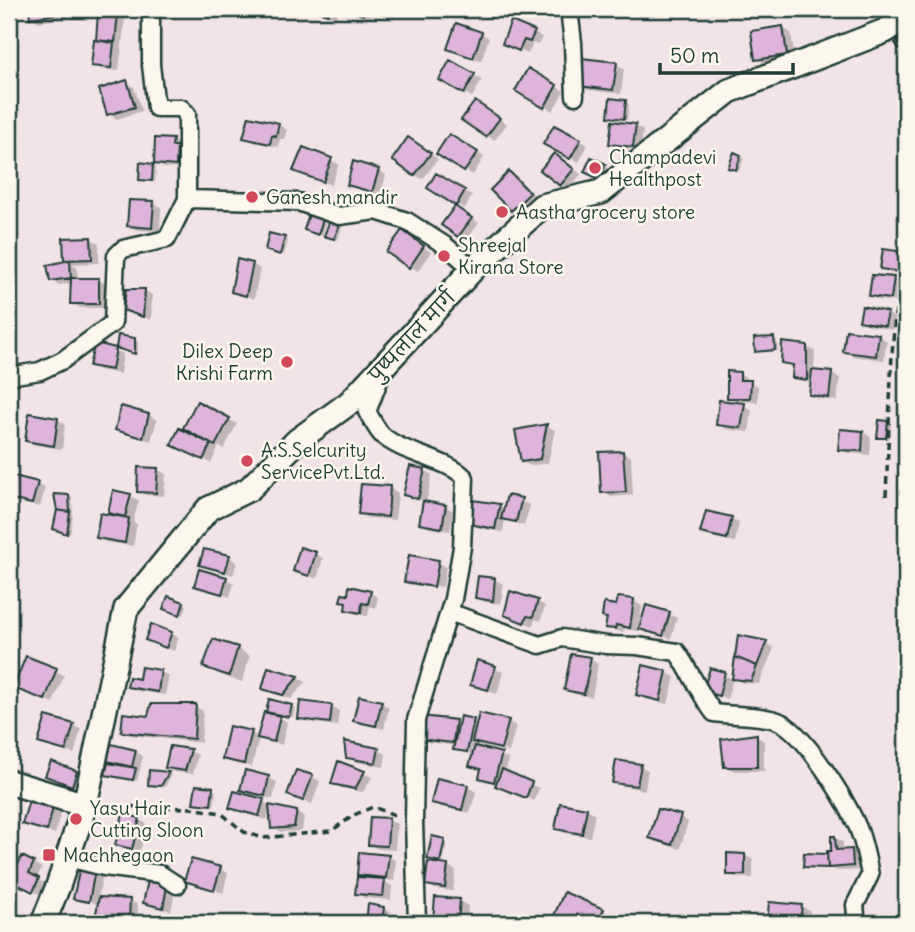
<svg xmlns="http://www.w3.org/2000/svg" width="915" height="932" viewBox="0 0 915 932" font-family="Delius,'Playpen Sans Deva',sans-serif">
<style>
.shadow{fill:#0003}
.building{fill:#deb4da;stroke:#1f3d34;stroke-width:2}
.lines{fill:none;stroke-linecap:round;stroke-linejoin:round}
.street-casing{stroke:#1f3d34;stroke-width:21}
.secondary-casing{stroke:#1f3d34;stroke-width:28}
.path{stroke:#1f3d34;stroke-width:3.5;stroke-dasharray:7 5;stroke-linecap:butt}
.street{stroke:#fbf7ec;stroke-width:16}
.secondary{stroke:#fbf7ec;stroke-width:23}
.poi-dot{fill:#d1495b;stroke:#fbf7ec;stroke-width:2.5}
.labels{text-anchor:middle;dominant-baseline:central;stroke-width:5;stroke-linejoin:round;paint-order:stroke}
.poi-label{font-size:19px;fill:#1f3d34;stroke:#fbf7ec;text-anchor:start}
.street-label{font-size:19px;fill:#1f3d34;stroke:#fbf7ec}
</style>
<rect width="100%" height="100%" fill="#f2e3e7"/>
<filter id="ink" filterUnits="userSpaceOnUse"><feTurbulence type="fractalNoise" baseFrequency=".0143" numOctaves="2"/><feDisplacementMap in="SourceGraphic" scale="14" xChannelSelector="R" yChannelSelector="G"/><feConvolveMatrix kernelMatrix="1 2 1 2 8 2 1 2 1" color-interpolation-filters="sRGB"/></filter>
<g filter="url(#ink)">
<path class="shadow" d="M30,9h60l1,8 -17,2 -10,-6v5l-25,4 -8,-5z
M115,9h27l1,9 -24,-7z
M311,9h28l-3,9z
M346,9h27l-2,9 -17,-4z
M99,15h18l8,4 -6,52 -18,-2 -8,-4z
M783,28l8,5 4,26 -31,4 -8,-4z
M481,33l8,5 -8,23 -31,-13z
M534,33l8,4 -4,8 -5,-2 -5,11 -16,-7z
M451,63l31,17 -10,17 -31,-17z
M616,64l8,5 -3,25 -33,-4 -8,-5z
M529,71l35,20 -11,20 -36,-21z
M126,82l8,5 8,24 -25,8 -8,-5z
M626,102l3,2 -2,16 -17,-4z
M483,107l24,17 -12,16 -8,-4z
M250,118l29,7 8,5 -3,9h-4l-2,8 -25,-5 -8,-5z
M635,126l8,4 -2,20 -22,-2 -8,-5z
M554,127l34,18 -9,17 -34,-18z
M449,136l35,21 -11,18 -35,-22z
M172,140l8,5 3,24 -19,-1 -9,-5z
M417,144l21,15 -15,20 -8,-4z
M304,149l35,15 -8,21 -28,-11z
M741,156l3,2 -5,13 -5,-2z
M592,159l21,12 -5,12 -14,-7z
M562,160l19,14 -12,15 -8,-5z
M152,165l4,2 -1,15 -14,-3z
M378,170l8,5 -6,20 -31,-11z
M509,173l8,4 20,21 -17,16 -7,-4 -21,-20z
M436,175l36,21 -7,13 -36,-21z
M153,203l8,4 -1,24 -23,-1 -8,-5z
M464,213l15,10 -12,17 -8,-4z
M310,216l16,6 -4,14 -13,-4z
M339,225l3,2 -4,13 -8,-3z
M410,237l21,15 -13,19 -8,-5z
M284,238l4,2 -4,15 -14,-4z
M91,239l8,4v20l-27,1 5,3 1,13h21l8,5 -1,23h-26l-8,-5v-20l-13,2 -8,-5 -2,-14 22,-4 -6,-3z
M903,253l3,2v20l-16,-2 -8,-5z
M252,264l8,5 -6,30 -21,-8z
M893,279l8,5 -3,18 -20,-2 -8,-5z
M144,290l8,5 -1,25 -26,-10z
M887,313l8,5 -2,12 -24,-5 -8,-5z
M879,336l8,5 -3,19 -31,-4 -8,-4z
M774,339l3,1 1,11 -18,1 -4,-2z
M135,340l3,2v12l-17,-5z
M807,347l8,4 -1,21 18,2 8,4 -3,23 -18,-2 -8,-5 1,-11 -18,-6 1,-10 -12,-5z
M115,350l8,4 -3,20 -21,-4 -8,-5z
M739,373l8,5v4l11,4v16l-21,-1 -8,-4z
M198,403l39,21 -13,25 -5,-3 -8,17 -38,-19z
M744,405l8,5 -3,22 -23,-3 -8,-5z
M122,408l27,7 8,5 -6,21 -26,-7 -8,-5z
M57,419l8,5 -3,25 -27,-4 -8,-4z
M887,422l4,2 -2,15h-7l-3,-2z
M547,426l8,4 -7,33 -18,3 -8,-5 -5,-30z
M863,432l8,5 -1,18 -22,-2 -8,-4z
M623,452l8,5 2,38 -22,2 -8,-5z
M158,470l8,4 -2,22 -18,-1 -8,-4z
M424,470l8,5 -6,28 19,3 8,5 -3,20 -21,-3 -8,-5 4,-21 -20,-8z
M11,478l26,6 8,4 -5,19 -31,-9z
M362,485l28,3 8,5 -3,27 -28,-2 -8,-5z
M115,492l24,8 -6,22 4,2 -4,22 -27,-4 -8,-5 22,-19 -10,-6z
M68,496l4,2 1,17 -3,19 -12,-3z
M508,497l22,8 -6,21 -19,-7 -2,13 -24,-4 -8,-5 28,-17 6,3z
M731,519l8,4 -4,19 -25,-5 -8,-5z
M315,554l8,4 -6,21 -22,-9z
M229,557l8,5 -4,13 -32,-11z
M438,562l8,5 -3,20 -31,-5v3l-6,-4z
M479,578l16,2 8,4 -2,20 -16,-2 -8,-4z
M226,579l8,4 -4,14 -33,-12z
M370,593l8,4 -2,11 -6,-2 -2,10 -13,-2 -8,-5 1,-5 -6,-4z
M169,598l18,7 -3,10 -15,-5z
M537,601l8,5 -4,15 -6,-2 -2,7 -27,-11z
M634,601l8,5 -4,25 -14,-2 -1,4 -16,-6 1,-8 -4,-2 14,-10z
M669,614l8,4 -6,21 -30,-11z
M171,633l8,5 -5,13 -19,-7z
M214,641l24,8 12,7 -8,26 -24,-8 -12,-7z
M766,643l8,5 -15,36 -17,-1 -8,-5z
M27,659l37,16 -11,28 -29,-12z
M590,659l8,5 -6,33 -18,-3 -8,-5z
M479,662l24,10 -6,22 -25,-10z
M269,669l29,9 8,4 -15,17 -19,-6 -8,-5z
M711,670l22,9 -6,20 -22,-9z
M161,672l8,4 -4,19 -28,-4 -8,-5z
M667,673l8,4 -7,27 -22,-5 -8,-5z
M381,703l8,4 -5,22 -21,-5 -8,-4z
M195,706l8,5 -2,32 -70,-8 -8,-4z
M291,706l4,2 -2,9 -20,-4z
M331,707l8,4 -2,15 -29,-4 -8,-4z
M279,717l8,5 -5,23 -23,-8z
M473,720l5,3 30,-1 8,4 -7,26 -31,-9 -1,5 32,11 -4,14 34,15 -5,13 -53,-24 2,-6 -12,-6 3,-10 -11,-2 -8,-4 1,-3 -28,-4 -8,-4 35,-16 5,3z
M74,725l7,5 -7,24 -34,-12z
M251,733l8,4 -7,30 -20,-4 -8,-5z
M756,736l8,5v30h-30l-8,-5z
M378,750l8,4 -2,13 -28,-5 -8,-5z
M135,751l8,5 -6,25 -26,-5 8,-10 -10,-6z
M190,751l8,4 -5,19 -19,-2 -7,-5z
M339,763l33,14 -9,15 -22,-4 -8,-5z
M52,764l33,13 -5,12 -33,-13z
M640,766l8,4 -3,20 -23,-4 -8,-4z
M150,772l18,2 3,1 -6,12 -12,-1 -3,-2z
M312,777l8,4 -8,23 -23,-10z
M269,778l8,4 -4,17 -21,-4 -10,-6z
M439,780l29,7 8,5 -6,21 -29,-6 -8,-5z
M212,789l4,2 -2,15 -19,-4z
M235,793l28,8 8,6 25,6 8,4 -2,14 -21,1 -8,-5 -2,-20 -4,13 -28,-8 -8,-5z
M54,805l8,5 -7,24 -30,-11z
M587,809l8,5 -5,23 -25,-4 -8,-5z
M680,817l8,5 -8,27 -29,-12z
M372,819l17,1 8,4 -2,26 -17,-1 -8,-5z
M139,820l8,4 -7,28 -23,-8z
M835,838l8,4v9h9l8,4 1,15 -23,1 -5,-2 -28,-3 1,-11 23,1 4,-4z
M444,841l3,2 -4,20 -14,-5z
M745,855l8,5v18h-16l-8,-4z
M388,856l8,5 -2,20 -12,-1 10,6 -1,14 -26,-2 -8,-5 12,-13 -10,-6z
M23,858l19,10 -6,11 10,5 -5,11 -21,-10z
M448,866l8,5 -3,20 -18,-2 -8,-5z
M220,869l8,4 -5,20 -37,-13z
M94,872l8,5 -4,21 32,2 8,5 -1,18 -34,-5v3l-6,-3 2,-12 -17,-10 -2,3 8,5 -13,-6z
M150,878l26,9 -5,24 -18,-4 -8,-5z
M437,899l23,2 8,5 -2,17h-23l-8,-4z
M771,904l31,3 8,4 -2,12h-39z
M370,906l14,2 8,5 -2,10h-23z
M603,911l8,4 -4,8h-41l-11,-5z"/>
<path class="building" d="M29,9h27l1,5 -27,4z
M63,9h20l1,4 -20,3z
M113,9h22v6z
M309,9h21l-2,5z
M344,9h20l-1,6z
M98,13h20l-3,29 -19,-2z
M511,21l24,10 -5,11 -6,-2 -5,11 -17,-7z
M456,23l26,9 -9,26 -26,-9z
M783,26l4,29 -32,5 -4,-29z
M906,35v23l-11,-15z
M94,40l20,3 -3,25 -20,-2z
M581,58l36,4 -4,28 -35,-4z
M450,60l25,14 -11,20 -25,-14z
M528,68l29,17 -13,23 -29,-17z
M127,80l8,27 -28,8 -8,-26z
M610,98l16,2 -2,19 -16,-2z
M475,101l25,17 -14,19 -25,-17z
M249,116l30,7 -3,13 -4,-1 -2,9 -27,-6z
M612,121l24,3 -3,23 -24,-3z
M554,125l27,14 -11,20 -27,-15z
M449,134l29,18 -14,20 -28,-18z
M408,137l23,16 -17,23 -22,-16z
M155,138l18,1 -1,7h5l-1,20 -22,-2z
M303,147l29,11 -9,24 -30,-11z
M734,152l7,3 -5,15 -8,-2z
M554,153l20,16 -14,17 -20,-16z
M591,157l15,7 -7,15 -15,-7z
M353,161l26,8 -7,23 -25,-7z
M140,162l13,2 -1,17 -13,-1z
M509,171l21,22 -19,18 -21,-21z
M436,173l29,17 -9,16 -29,-18z
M129,200l25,1 -2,27 -25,-2z
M455,206l17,12 -14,19 -17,-12z
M309,214l14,5 -5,16 -14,-5z
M330,220l10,4 -6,15 -10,-3z
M402,230l22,16 -15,22 -23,-16z
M269,233l16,4 -5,18 -15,-5z
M91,237l1,22 -28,1 -1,-22z
M883,249l21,3 -3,20 -21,-3z
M237,259l16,4 -7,33 -15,-4z
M70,260l1,18 -21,3 -3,-16z
M872,275l22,2 -3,22 -22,-3z
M71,278h28v26h-29z
M126,289h19l-2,28 -20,-7z
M862,306l26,6 -3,14 -26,-5z
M846,330l33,4 -3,22 -33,-4z
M118,335l17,3v16l-19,-6z
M774,337l1,13 -20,2 -1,-14z
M782,342l25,3v35l-15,-2 1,-13 -12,-2z
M95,343l21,5 -4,22 -23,-4z
M812,370l20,2 -3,26 -20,-3z
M727,371l13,1v8h11l-1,18h-23z
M719,400l26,3 -4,25 -25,-3z
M197,401l33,17 -15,28 -32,-18z
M121,406l28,8 -6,24 -28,-8z
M29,413l29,5 -4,28 -29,-5z
M879,420l9,1 -2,17h-9z
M547,424l-7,35 -19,3 -6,-32z
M179,428l32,16 -8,16 -32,-15z
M840,429l23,2 -1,20 -24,-1z
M623,451l3,41 -25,1 -2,-41z
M410,466l15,3 -7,30 -15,-4z
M138,467l20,1 -2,25 -19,-1z
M10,475l28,7 -6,22 -23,-5z
M361,484l29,2 -2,31 -30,-3z
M113,490l18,4 -6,23 -17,-4z
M54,494l15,1 1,17 -13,-2z
M507,495l15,3 -6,24 -15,-3z
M473,500l27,4 -5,25 -26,-5z
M423,501l23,4 -4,23 -23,-4z
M57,510l13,2 -3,22 -14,-5z
M706,511l26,6 -5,22 -27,-6z
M100,513l29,5 -4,25 -29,-5z
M300,547l16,5 -7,24 -16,-5z
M204,549l26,6 -5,17 -26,-7z
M409,555l30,5 -5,27 -30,-5z
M199,569l28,8 -5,17 -28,-8z
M478,576l17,2 -2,23 -18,-3z
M349,586l22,5 -3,13 -6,-1 -1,10 -16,-3 1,-8 -6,-1 2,-7 6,1z
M510,591l28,9 -5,17 -6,-1 -3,7 -20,-8z
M168,596l16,6 -4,13 -17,-6z
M618,597l16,2 -4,29 -14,-3 -1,4 -10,-1 2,-10 -5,-1 2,-14 12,2z
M646,605l24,7 -7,24 -24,-7z
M151,624l21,8 -6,16 -21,-8z
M738,635l29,6 -10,25 -22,-9z
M213,639l25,8 -9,29 -26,-9z
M571,654l20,3 -7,37 -20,-4z
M26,656l31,12 -12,32 -32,-12z
M735,657l22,9 -6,15 -19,-2z
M477,660l19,6 -8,24 -18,-5z
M643,665l24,6 -7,30 -24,-6z
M141,667l20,3 -3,22 -31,-5 2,-10 10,2z
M268,667l31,9 -16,19 -21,-6z
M710,668l15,4 -6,24 -16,-5z
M359,696l23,5 -6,25 -23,-5z
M269,699l23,6 -3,12 -23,-5z
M300,701l32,4 -2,18 -32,-4z
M151,704h45l-2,35 -73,-7 2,-19 25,3z
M264,712l16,4 -6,26 -17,-4z
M479,713l30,7 -8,29 -29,-7z
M46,716l28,8 -8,27 -28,-8z
M421,716l35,4 -3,23 -34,-4z
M460,716l14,3 -7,33 -14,-2z
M229,726l23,5 -8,33 -22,-5z
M757,734v33h-33l-3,-28z
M344,741l35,7 -3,15 -30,-5z
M111,744l25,6 -4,17 -25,-6z
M170,746l21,3 -6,22 -20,-3z
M475,746l27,7 -8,29 -15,-4 2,-9 -12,-3z
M616,760l25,4 -4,22 -25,-3z
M51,761l26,10 -5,15 -27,-10z
M338,761l27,10 -10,18 -24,-5z
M108,763l28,5 -3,12 -28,-5z
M502,769l30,13 -6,16 -31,-12z
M149,770l20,2 -8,14 -13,-1z
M245,770l24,6 -4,20 -25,-6z
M296,770l17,5 -10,26 -16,-6z
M437,778l31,7 -6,25 -31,-7z
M196,785l17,2 -2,18 -18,-2z
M234,791l30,8 -5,17 -30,-8z
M30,797l24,7 -7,27 -25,-7z
M560,803l27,5 -5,26 -27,-5z
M269,805l28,6 -3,16 -23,2z
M658,809l23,6 -9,30 -23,-7z
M123,814l17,4 -8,31 -17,-4z
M370,817l19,1 -2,28 -19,-1z
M432,836l13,3 -5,23 -13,-3z
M831,836h4l1,14 16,-1 1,17 -25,2 -1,-17h4z
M359,852l30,3 -3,23 -29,-3z
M727,853l18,1v21h-18z
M804,853l23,1 1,14 -25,-1z
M22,856l12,6 -5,11 10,5 -6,14 -23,-11z
M191,859l30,8 -7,23 -30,-9z
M428,862l20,3 -3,23 -20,-3z
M80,867l15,3 -6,32 -16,-3z
M149,876l19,5 -5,27 -20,-5z
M357,877l28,2 -2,17 -28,-2z
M564,892l40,17 -6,14h-33l-12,-5z
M99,897l31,2 -1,24 -34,-4z
M435,897l25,2 -2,23 -25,-2z
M769,902l33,3 -2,18h-33z
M368,904l16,3 -2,16h-16z"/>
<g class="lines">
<g class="street-casing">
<path id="street" d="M151,9v56l5,43h25l6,6v85
M569,9l4,34 2,53
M382,373l-15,39c5,7 9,17 15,23 19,18 68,25 83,43l-3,69 -9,52 -37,121 -2,100 3,103
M9,376l31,-5 23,-11 50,-37 3,-67 7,-7 44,-10 20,-40 111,3 41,14 37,-5 31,10 39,25 27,23
M449,612l91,33 22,-7 44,7 31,1 40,6c14,20 22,41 37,61 21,3 44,1 64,8 26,10 69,81 80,107 6,14 9,32 12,47l-15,30 1,10 -3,8
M68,858l36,9 56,7 17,11"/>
</g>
<g class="secondary-casing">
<path id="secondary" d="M9,782l76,23
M43,923l15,-37 27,-81 41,-196 82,-100 41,-20 49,-49 51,-37 124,-134 69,-63 59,-14 128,-101 156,-60 21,-13"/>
</g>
<path class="path" d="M886,496l6,-142 3,-39 11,-40
M104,806l87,2 30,5 23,19 19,6 68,-7 25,-17 17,-7 25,9"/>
<use href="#street" class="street"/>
<use href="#secondary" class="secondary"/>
</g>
</g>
<g class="poi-dot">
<circle cx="595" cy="168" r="7"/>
<circle cx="252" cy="197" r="7"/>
<circle cx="502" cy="212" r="7"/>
<circle cx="444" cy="256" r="7"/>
<circle cx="287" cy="362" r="7"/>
<circle cx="247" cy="461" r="7"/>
<circle cx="76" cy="819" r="7"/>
<rect x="42" y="848" width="14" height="14" rx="3.5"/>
</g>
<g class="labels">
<g class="poi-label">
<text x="609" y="157">Champadevi<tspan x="609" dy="22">Healthpost</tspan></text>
<text x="266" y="197">Ganesh mandir</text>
<text x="516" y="212">Aastha grocery store</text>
<text x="458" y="245">Shreejal<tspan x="458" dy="22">Kirana Store</tspan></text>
<text x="273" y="351" text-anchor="end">Dilex Deep<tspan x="273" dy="22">Krishi Farm</tspan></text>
<text x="261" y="450">A.S.Selcurity<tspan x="261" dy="22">ServicePvt.Ltd.</tspan></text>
<text x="90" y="808">Yasu Hair<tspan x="90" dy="22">Cutting Sloon</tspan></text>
<text x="63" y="855">Machhegaon</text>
</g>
<g class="street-label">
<text transform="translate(412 336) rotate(-47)">पुष्पलाल मार्ग</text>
</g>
</g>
<rect width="915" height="932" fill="none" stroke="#fbf7ec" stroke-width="35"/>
<rect x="18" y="18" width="880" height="897" fill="none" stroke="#1f3d34" stroke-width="2.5" filter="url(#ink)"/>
<path d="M660 63v10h133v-10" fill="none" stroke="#1f3d34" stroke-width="3.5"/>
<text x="670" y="63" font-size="21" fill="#1f3d34" stroke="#fbf7ec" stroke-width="5" paint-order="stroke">50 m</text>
</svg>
